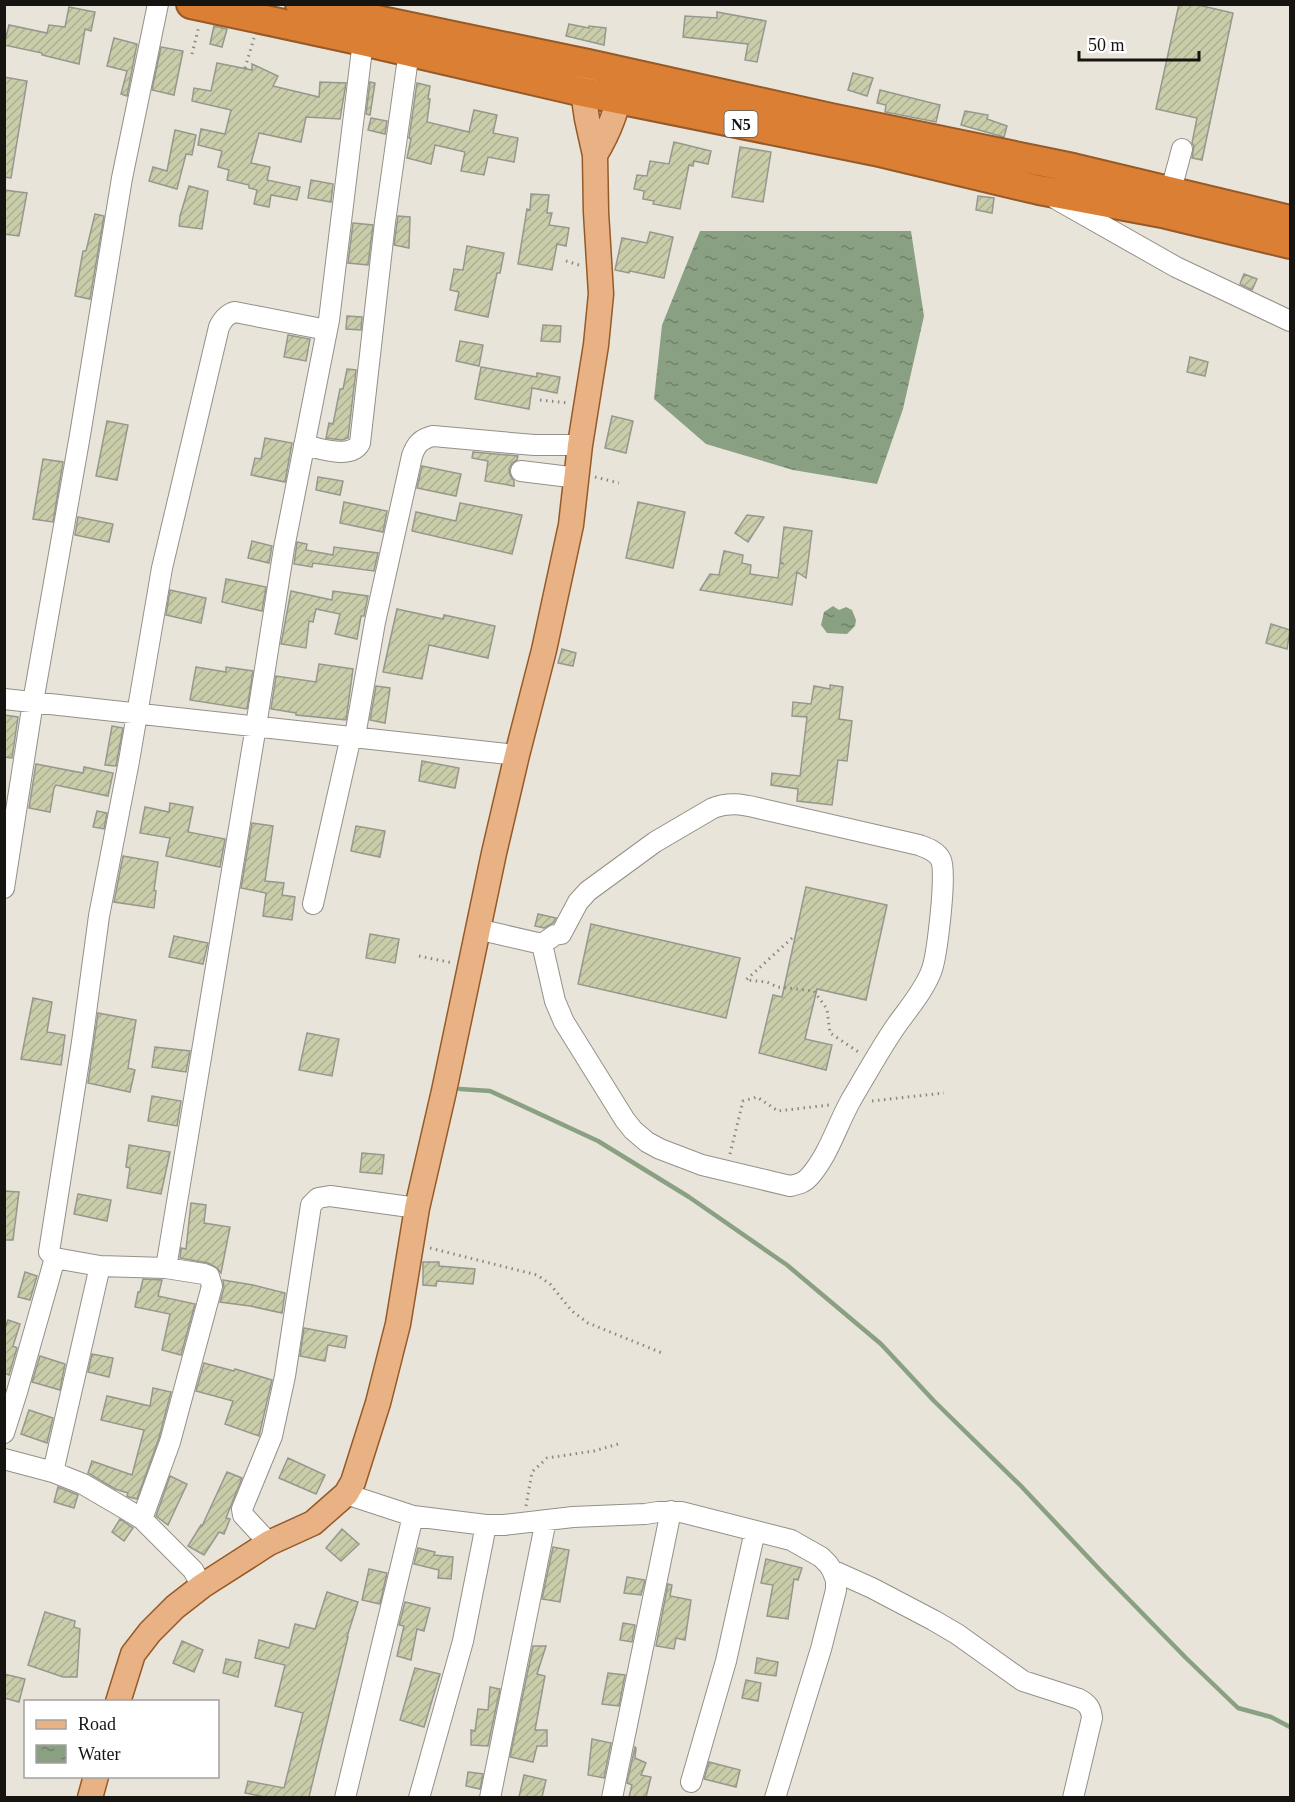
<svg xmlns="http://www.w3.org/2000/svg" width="1295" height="1802" viewBox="0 0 1295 1802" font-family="'Times New Roman',serif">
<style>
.water{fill:url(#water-ripples)}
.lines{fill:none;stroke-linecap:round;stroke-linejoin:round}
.stream{stroke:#8aa083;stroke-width:4.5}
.building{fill:url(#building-hatch);stroke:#96978d;stroke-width:1.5}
.minor-casing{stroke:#959087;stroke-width:22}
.major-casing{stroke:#955a27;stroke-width:27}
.highway-casing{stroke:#955a27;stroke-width:32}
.path{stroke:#8b8881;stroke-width:3;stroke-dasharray:1.5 4.5;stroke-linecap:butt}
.minor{stroke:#fff;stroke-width:20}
.major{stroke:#e9b285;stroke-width:24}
.highway{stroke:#da7f33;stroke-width:28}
.labels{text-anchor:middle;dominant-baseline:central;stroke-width:4.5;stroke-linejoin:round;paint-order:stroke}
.shield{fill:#fff;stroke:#5c5a58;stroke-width:1.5}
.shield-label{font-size:16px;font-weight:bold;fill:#161411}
</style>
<defs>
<pattern id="water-ripples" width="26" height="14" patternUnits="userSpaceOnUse" patternTransform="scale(1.5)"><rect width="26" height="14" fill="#8aa083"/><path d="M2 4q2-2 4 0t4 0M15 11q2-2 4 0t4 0" fill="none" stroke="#70816a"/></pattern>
<pattern id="building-hatch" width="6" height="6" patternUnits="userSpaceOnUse" patternTransform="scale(1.5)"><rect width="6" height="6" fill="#cacda9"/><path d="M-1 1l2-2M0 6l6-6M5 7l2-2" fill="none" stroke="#adaf90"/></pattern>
</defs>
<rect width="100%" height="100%" fill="#e9e4da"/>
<path class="water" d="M700,231h211l13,85 -21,93 -26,75 -84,-14 -87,-26 -52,-45 8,-74z
M833,606l6,4 7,-3 6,3 4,10 -1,6 -8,8 -20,-1 -6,-8 3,-13z"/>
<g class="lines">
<path class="stream" d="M460,1089l30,2 108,50 91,56 98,68 94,79 53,57 87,85 80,85 85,87 52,50 33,9 19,10"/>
</g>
<path class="building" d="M1179,4h15l39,9 -31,147 -10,-2 2,-12 -2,-3 5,-25 -41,-9z
M69,7l26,5 -4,19 -6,-2 -6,35 -37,-9v-2l-38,-8 5,-20 38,8 2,-8 16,2z
M717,12l49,9 -9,41 -12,-2 3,-16 -65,-7 2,-21 32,2z
M569,24l20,4v-2l17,2 -2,17 -38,-9z
M214,26l13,3 -5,18 -12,-3z
M114,38l23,6 -10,52 -6,-2 6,-23 -20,-5z
M161,47l22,4 -9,44 -22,-5z
M217,63l35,7v-6l26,12 -5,10 46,11 1,-15 26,1 -6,36 -34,-2 -5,25 -42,-9 -8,30 19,4 -3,13 33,7 -3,13 -26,-5 -2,12 -15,-3 3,-14 -8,-2v-3l-22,-5 2,-10 -11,-3 4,-16 -24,-6 3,-16 24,5 6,-24 -39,-9 2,-13 17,3z
M853,73l20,5 -6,18 -19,-6z
M4,77l23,4 -16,97 -7,-1z
M370,82l5,1 -5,32 -4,-1z
M417,83l13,3 -2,13h2l-3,23 42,10 5,-22 23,5 -4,18 25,5 -4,24 -26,-5 -4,18 -23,-4 4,-19 -30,-7 -4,19 -24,-6 4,-19 -2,-1z
M880,90l60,15 -4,17 -51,-10 1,-7 -9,-2z
M965,111l23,4 -1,4 20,7 -3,11 -43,-12z
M371,118l16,3 -2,13 -17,-4z
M175,130l21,5 -4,20 -6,-1 -9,35 -28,-8 4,-14 14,4z
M674,142l37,9 -3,13 -14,-3 -1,5 -4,-1 -9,44 -27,-5 1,-3 -11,-2 1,-8 -10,-2 3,-14 10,1 3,-15 19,3z
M740,147l31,5 -8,50 -31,-5z
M311,180l22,4 -2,18 -23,-4z
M189,186l19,5 -6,38 -23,-3 1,-10z
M4,190l23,3 -8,43 -15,-2z
M531,194l18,1 -2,18h5l-3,12 20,3 -3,18 -9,-2 -5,26 -34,-6 9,-55 3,1z
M978,196l16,2 -2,15 -16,-3z
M95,214l9,2 -14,83 -15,-3 8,-45h3z
M398,216l12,1 -1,31 -15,-3z
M353,223l20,2 -5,40 -20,-2z
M650,232l23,5 -9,41 -34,-7 -1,2 -14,-3 7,-32 25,5z
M467,246l37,7 -4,20h-3l-9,44 -33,-7 4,-18 -9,-2 4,-21 9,1z
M1244,274l13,5 -5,11 -12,-6z
M347,316l15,1 -1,13 -15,-1z
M543,325l18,1 -1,16 -19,-1z
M288,335l22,4 -4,22 -22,-4z
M460,341l23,4 -4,21 -23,-5z
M1190,357l18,5 -3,14 -18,-4z
M481,367l56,10v-4l23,4 -3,16 -25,-5 -3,21 -54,-10z
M347,369l9,1 -8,68 -6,2 -16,-2 3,-15 4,1 7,-35h3z
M612,416l21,5 -7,32 -21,-5z
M107,421l21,4 -11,55 -21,-4z
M265,438l27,5 -7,39 -34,-7 4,-17 6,1z
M473,452l45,4 -1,4 -5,3 -3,6 1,6 4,6v5l-29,-5 3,-20 -16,-3z
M43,459l20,3 -10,60 -20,-3z
M422,466l39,8 -5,22 -39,-8z
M318,477l25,4 -3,14 -24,-5z
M344,502l43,9 -4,21 -43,-9z
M638,502l47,10 -12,56 -47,-10z
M460,503l62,12 -10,39 -100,-23 4,-19 40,9z
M747,515l17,2 -16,25 -13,-9z
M78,517l35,7 -4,18 -34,-7z
M784,527l28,4 -6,47 -9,-6 -5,33 -92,-15 10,-16 9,1 5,-24 19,4 -1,8 9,2 -1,9 28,4 2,-15 4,1 -4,-3z
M252,541l20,5 -3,17 -21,-5z
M297,542l10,2 -1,6 27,5 1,-8 44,6 -4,18 -61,-8 -1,4 -18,-3z
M226,579l40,8 -4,24 -40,-9z
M170,590l36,8 -5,25 -35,-8z
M291,591l41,9 1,-9 35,5 -4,20h-3l-4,23 -22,-5 5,-20 -24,-5 -3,13 -4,-1 -3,27 -25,-4z
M397,609l46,10 1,-4 51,11 -7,32 -59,-13 -7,34 -39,-7z
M1271,624l19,6 -3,19 -21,-6z
M562,649l14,4 -3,13 -15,-3z
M319,664l34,5 -7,51 -50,-5v-2l-25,-4 5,-33 40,6z
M196,667l30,5v-5l27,4 -6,38 -57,-9z
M830,685l13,2 -4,32 13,2 -5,40 -9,-1 -6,45 -35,-4 1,-12 -27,-4 1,-12 28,3 7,-59 -15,-1 1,-14 18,2 3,-18 16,3z
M376,686l14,2 -5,35 -15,-3z
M4,715l14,2 -6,41 -8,-1z
M112,726l11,2 -7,38 -11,-1z
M422,761l37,7 -4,20 -36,-7z
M36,764l47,9 1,-6 29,6 -5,23 -52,-11 -2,3 -4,24 -21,-4z
M170,803l23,4 -5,25 37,7 -5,28 -54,-11 4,-18 -30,-5 5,-26 24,5z
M97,811l10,2 -3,16 -11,-2z
M252,823l21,3 -8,55 19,2 -2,12 13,2 -3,23 -29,-4 3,-23 -25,-5z
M356,826l29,5 -5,26 -29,-6z
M123,856l35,6 -4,28 2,1 -2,17 -40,-6z
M806,887l81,18 -21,95 -49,-11 -12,50 27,6 -6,25 -67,-17 14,-58 9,2z
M538,914l18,4 -3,5 -9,5 -9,-2z
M591,924l149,34 -14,60 -148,-34z
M370,934l29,5 -4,24 -29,-5z
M174,936l34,7 -5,21 -34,-7z
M33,998l19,4 -5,30 18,3 -4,30 -40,-6z
M98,1013l38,7 -8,48 7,2 -5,22 -42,-9z
M307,1033l32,6 -7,37 -33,-6z
M155,1047l35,4 -4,21 -34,-5z
M152,1096l29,5 -4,25 -29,-5z
M129,1145l41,7 -9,42 -34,-6 3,-20 -4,-1z
M362,1153l22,2 -2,19 -22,-2z
M4,1191l15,1 -6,48h-9z
M78,1194l33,6 -4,21 -33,-7z
M191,1203l15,2 -2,18 26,4 -9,46 -4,-5 -9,-5 -28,-5 1,-10 5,1z
M423,1262h16v4l36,3 -2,15 -36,-3 -1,5 -13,-1z
M25,1272l12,4 -7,24 -12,-3z
M143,1279l19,1 -4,16 37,8 -14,51 -19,-5 8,-36 -35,-7 3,-15h2z
M223,1280l30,5 32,8 -3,20 -32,-7 -30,-4 4,-14z
M8,1320l12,4 -7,22 4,2 -8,27 -5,-2v-43z
M304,1328l43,8 -2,12 -17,-3 -3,16 -25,-5z
M92,1354l21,4 -4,19 -21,-5z
M40,1356l25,8 -5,26 -28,-8z
M204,1363l30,8 1,-2 37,11 -13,56 -34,-12 8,-23 -37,-10z
M153,1388l18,4 -12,46 -22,61 -8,-2 -2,-1 1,-3 -13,-4 -27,-16 4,-12 40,14 12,-45 -43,-10 6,-24 43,10z
M29,1410l24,8 -6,25 -26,-9z
M288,1458l37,17 -9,19 -37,-16z
M227,1472l15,6 -16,40 4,1 -6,15 -5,-2 -15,23 -16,-9 13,-21 1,1z
M170,1476l17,8 -19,41 -12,-9z
M58,1487l20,8 -4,13 -20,-6z
M120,1519l13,9 -9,13 -12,-9z
M342,1529l17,15 -18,17 -15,-13z
M553,1547l16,3 -9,52 -18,-3z
M418,1548l17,4 -1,3 19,2 -2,22 -13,-1 1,-8 -25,-6z
M766,1559l36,9 -4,12 -4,-1 -6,40 -21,-3 6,-31 -12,-2z
M369,1569l18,4 -7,31 -18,-4z
M627,1577l18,3 -4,15 -17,-2z
M668,1584l4,1 -2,11 21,4 -6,40 -9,-2 -2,11 -18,-3z
M327,1592l31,10 -11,35h1l-39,160h-44l-20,-4 3,-12 36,7 19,-75 -28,-7 10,-41 -30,-7 4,-18 30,8 6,-24 20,5z
M405,1602l25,6 -6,23 -7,-2 -6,31 -14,-4 7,-30 -5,-1z
M45,1612l30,9 -1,6 6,2 -3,48h-14l-35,-12z
M623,1623l12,2 -3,17 -12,-2z
M182,1641l21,9 -9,22 -21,-9z
M533,1646h13l-9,28 8,2 -10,54h12v16h-10l-4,16 -23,-5z
M757,1658l21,4 -2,14 -21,-3z
M226,1659l15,3 -3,15 -15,-4z
M415,1668l25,6 -16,53 -24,-7z
M608,1673l17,2 -6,31 -17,-2z
M4,1674l21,5 -6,23 -15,-4z
M746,1680l15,3 -3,18 -16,-3z
M490,1687l10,2 -12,57 -17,-1v-15l4,1 3,-22 10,1z
M592,1739l19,4 -7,35 -16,-3z
M635,1747l1,1 -1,10 11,5 -5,12 10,2 -5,20h-17l3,-12 -5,-2z
M709,1762l31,8 -4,17 -32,-8z
M468,1772l15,2 -3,15 -14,-3z
M524,1775l22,5 -4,17h-23z"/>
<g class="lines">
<g class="minor-casing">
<path id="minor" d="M1171,190l11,-41
M1056,199l120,68 114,54
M304,445c15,3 47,15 56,-2l25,-221 24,-171
M521,471l57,7
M4,699l513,56
M355,736l20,-114 37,-166c4,-12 9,-17 21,-20l101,9h46
M4,888l29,-186 47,-267 42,-257 36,-174
M313,904l38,-168
M477,929l65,15 13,57 9,21 61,98 8,10 14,12 13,7 42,16 88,21c9,-2 14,-3 20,-10 19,-22 27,-51 41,-76 15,-25 29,-51 45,-74 12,-17 27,-34 35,-54 6,-14 16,-99 10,-112 -4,-9 -14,-12 -22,-15l-161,-37c-17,-4 -29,-6 -45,0l-58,34 -67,49 -10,11 -17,32 -6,1 -13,9
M166,1268l90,-542 28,-178 45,-228 34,-279
M4,1433l13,-41 38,-134
M4,1459l49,13 30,12 41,24 18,11 51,51 9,16
M53,1472l47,-206
M346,1494l67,22 73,9h18l69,-8 72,-3 13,-2h23l110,28 30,17 7,7 4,6 4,10v10l-15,59 -46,149
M142,1519l28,-77 42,-156 -3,-10 -5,-2 -38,-6 -66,-2 -45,-8 -6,-6 33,-210 17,-126 30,-155 33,-193 57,-241c4,-8 8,-13 16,-15l92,18
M269,1543l-26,-28 -1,-6 30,-73 13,-60 26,-171 7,-7 12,-2 87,12
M832,1570l40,18 61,32 24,14 66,47 56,18c9,5 12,9 13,19l-19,80
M691,1782l35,-121 29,-130
M345,1798l68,-282
M419,1798l44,-157 23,-116
M490,1798l56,-278
M612,1798l59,-287"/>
</g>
<g class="major-casing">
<path id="major" d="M595,155c14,-23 23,-45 27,-73
M118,1702l15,-48 17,-22 25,-25 27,-21 67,-43 44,-20 33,-29 7,-12 25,-79 20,-79 19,-116 27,-117 50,-238 23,-98 27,-105 27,-125 9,-80 16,-100 5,-51 -5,-82 -1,-57 -8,-36 -4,-27 3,-16
M90,1798l6,-22"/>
</g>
<g class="highway-casing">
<path id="highway" d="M191,4l172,37 220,51 292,59 164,39 123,23 128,31
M300,4l288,60 243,54 242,50 217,52"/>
</g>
<path class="path" d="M192,54l7,-28
M245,68l9,-30
M566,261l13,4
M540,400l28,3
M595,477l24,6
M792,938l-46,42 21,2 10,5 37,4 13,18 3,24 30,20
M419,956l34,7
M872,1101l72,-8
M730,1154l13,-53 14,-4 21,14 51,-6
M430,1248l107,27 13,9 22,27 16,12 74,30
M526,1506l6,-34 15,-14 47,-7 24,-7"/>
<use href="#minor" class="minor"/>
<use href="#major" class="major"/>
<use href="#highway" class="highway"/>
</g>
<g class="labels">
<rect class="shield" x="724.5" y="111" width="33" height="26" rx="4.5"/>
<g class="shield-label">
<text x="741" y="124">N5</text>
</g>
</g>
<rect width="1295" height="1802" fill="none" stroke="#161411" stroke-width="12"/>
<rect x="24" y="1700" width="195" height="78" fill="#ffffff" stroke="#a2a1a0" stroke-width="1.5"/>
<rect x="36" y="1720" width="30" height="9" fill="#e9b285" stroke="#a2a1a0" stroke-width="1.5"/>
<text x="78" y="1730" font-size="18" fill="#161411">Road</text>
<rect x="36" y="1745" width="30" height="18" fill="url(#water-ripples)" stroke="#a2a1a0" stroke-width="1.5"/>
<text x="78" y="1760" font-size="18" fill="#161411">Water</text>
<path d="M1079 51v9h120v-9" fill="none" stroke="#161411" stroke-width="3"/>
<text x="1088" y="51" font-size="18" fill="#161411" stroke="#ffffff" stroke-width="4.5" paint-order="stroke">50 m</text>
</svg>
